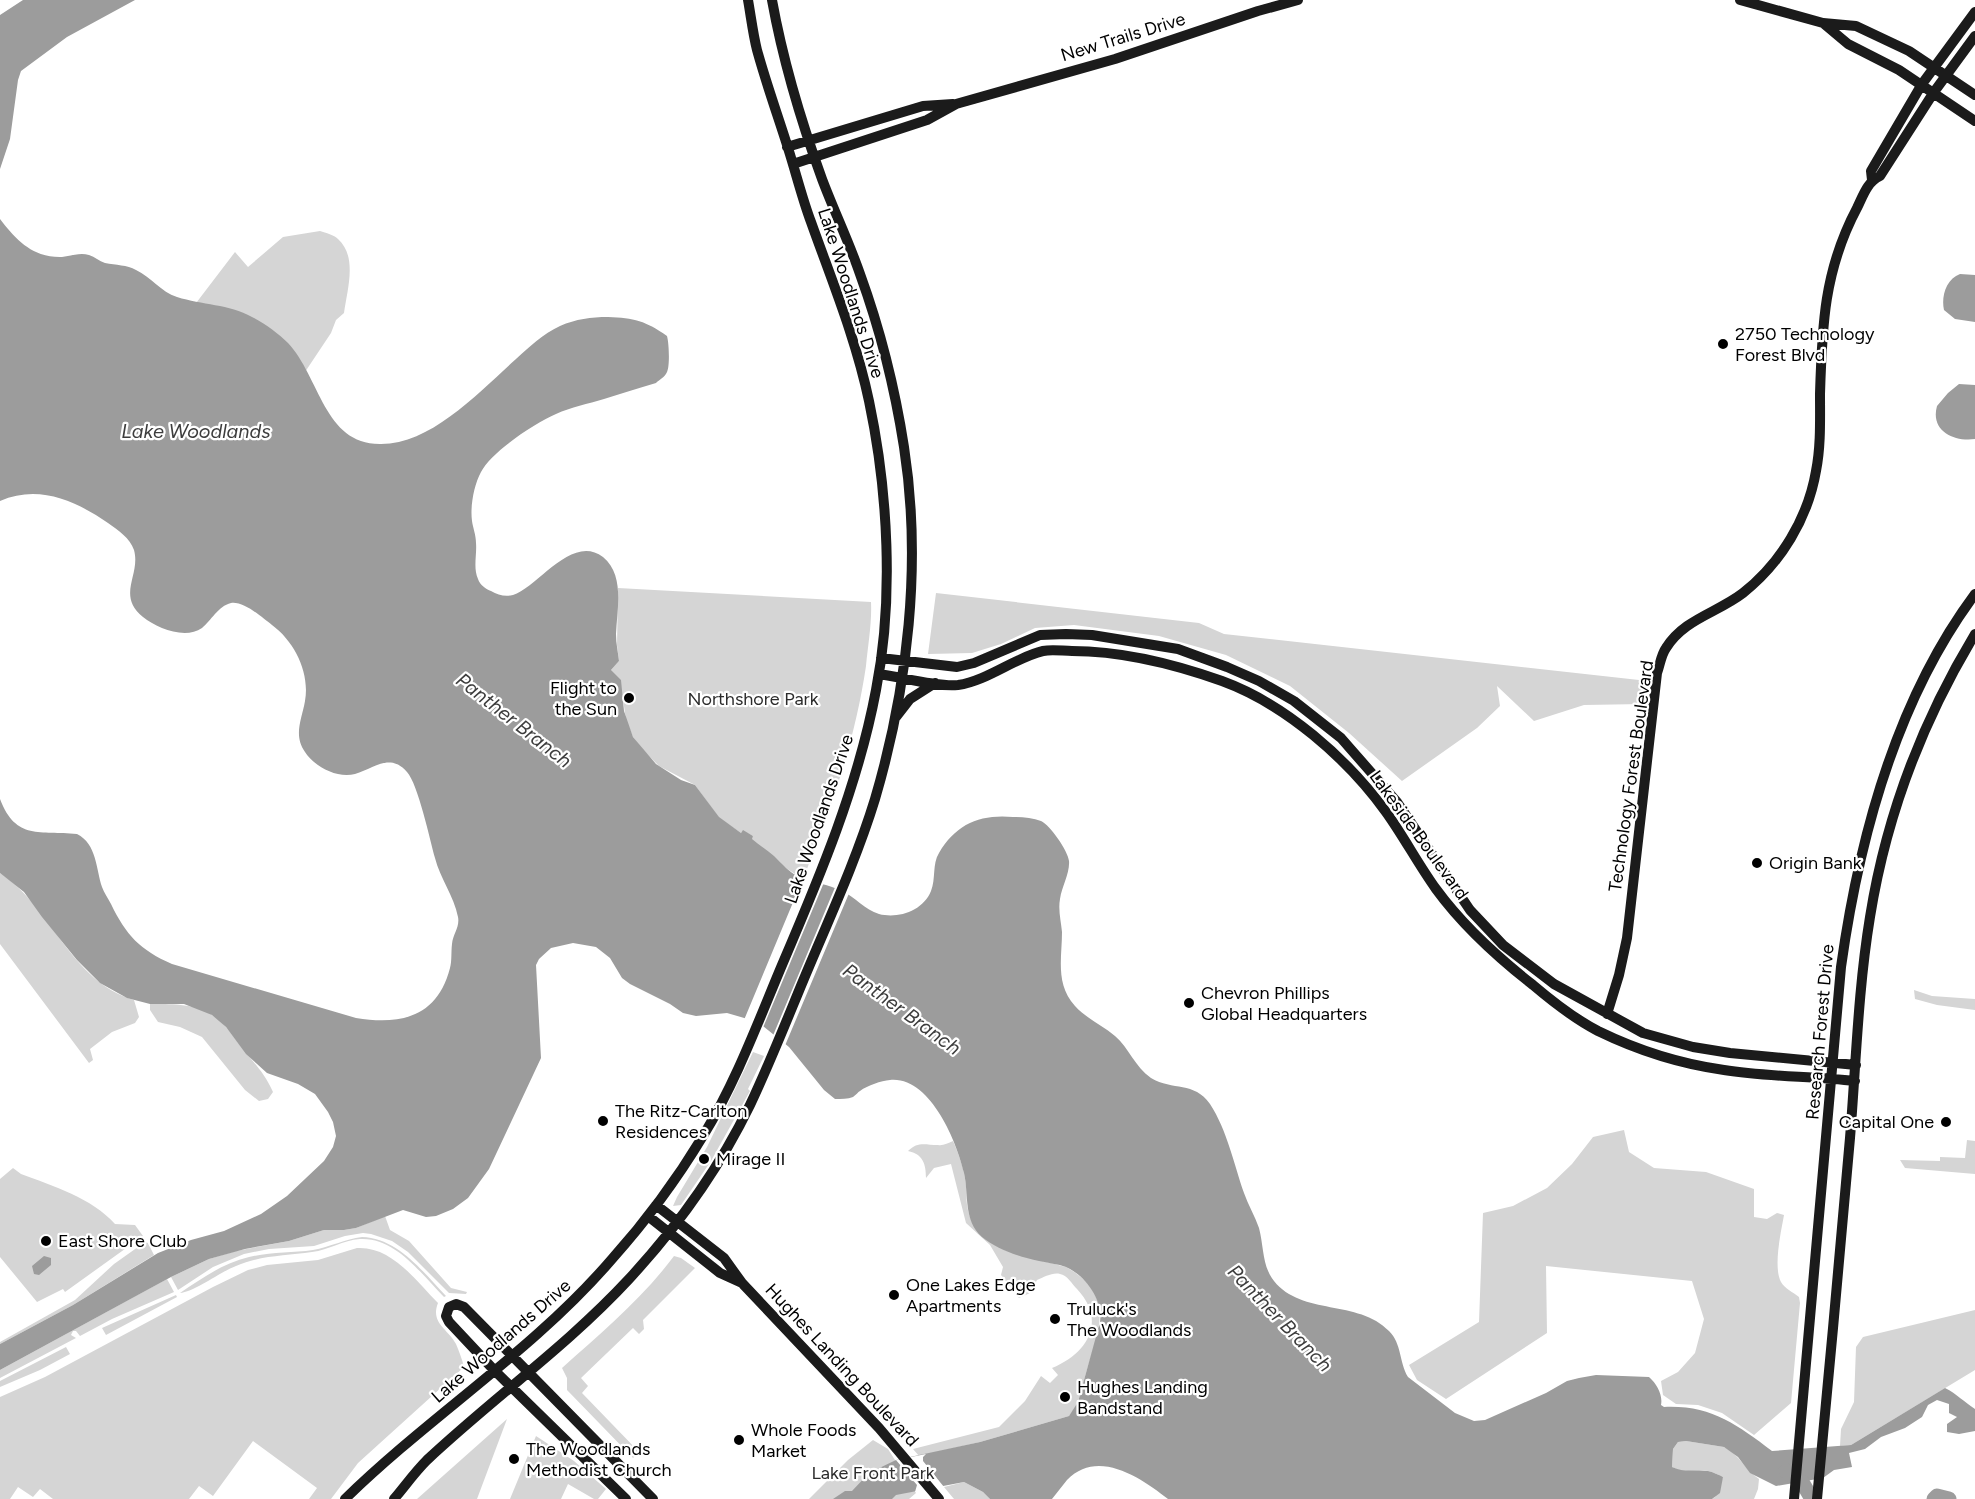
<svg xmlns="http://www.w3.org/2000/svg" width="1975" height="1499" viewBox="0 0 1975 1499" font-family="Figtree,sans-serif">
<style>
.green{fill:#d5d5d5}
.water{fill:#9c9c9c}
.pier{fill:#fff}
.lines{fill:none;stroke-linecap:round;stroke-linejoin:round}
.river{stroke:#9c9c9c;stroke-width:15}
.secondary{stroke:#1b1b1b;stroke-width:10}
.poi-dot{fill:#000;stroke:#fff;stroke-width:2}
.labels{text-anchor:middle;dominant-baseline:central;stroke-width:4.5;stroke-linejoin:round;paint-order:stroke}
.street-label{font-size:18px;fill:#000;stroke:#fff}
.poi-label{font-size:18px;fill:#000;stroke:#fff;text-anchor:start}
.park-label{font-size:18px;fill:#2c2c2c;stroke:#fff}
.water-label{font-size:20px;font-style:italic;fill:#3d3d3d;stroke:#fff}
</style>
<rect width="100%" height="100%" fill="#fff"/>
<path class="green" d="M320,231c6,2 14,4 18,8 20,18 9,51 6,74l-8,7 -5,13 -30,45 -111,-67 45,-59 13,15 35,-30z
M618,588l253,14c1,21 -3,43 -5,64 -11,75 -35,143 -63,213l-22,-14 -30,-26 2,-3 -10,-5 -2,2 -22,-15 -24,-33 -36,-19 -16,-16 -10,-13 -7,-17 -3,-21 -12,-29 8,-9 -2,-16z
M936,593l263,30 25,11 424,47 -5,23 -59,1 -50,16 -37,-35 3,20 -23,22 -75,53 -53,-48 -59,-47 -64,-31 -67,-19 -85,-11 -39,3 -34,16 -29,9 -44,1z
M0,873c52,34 70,108 134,127l5,17 -4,6 -23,9 -22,17 3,11 -4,3 -89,-119z
M1914,990l18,6 43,3v11l-38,-5 -22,-6z
M150,1004c24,0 51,-1 70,17 9,8 16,20 24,29 12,16 20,22 29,42l-5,7 -9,2 -14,-11 -43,-53 -22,-10 -22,-5 -8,-12z
M753,1052l11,4 -16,33 2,2 -39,70 -30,44 -8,1 4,-9 30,-50z
M1624,1130l5,22 25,16 52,4 48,17v28l13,2 10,-6 7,2c-3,17 -11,52 -3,67 4,7 12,10 18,15l1,6 -9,100 -37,32 -32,-22 -24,-8 -22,-1 -13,-9 -2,-14 17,-9 17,-19 9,-34 -12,-38 -146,-15 1,67 -101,66 -29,-19 -8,-15 70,-43 4,-109 30,-7 34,-18 25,-24 21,-27z
M1967,1140l8,1v33l-70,-6 -5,-8 40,1v-4l25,1z
M953,1141c6,14 12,30 13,45 1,6 0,13 1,19 7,48 61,51 99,62 50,28 33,62 20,106 -4,14 -6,31 -17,43l-89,26 -61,14 -6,-7 86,-22 26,-26 16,-25 9,7 8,-8 -6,-7c36,-15 55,-47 25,-79 -5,-5 -10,-14 -17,-15 -7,-2 -16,3 -23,6l-7,13 -11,5 -18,-23 2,-8 -13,-22 -24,-22 -15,-59 -17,4 -8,10c0,-14 -3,-24 -18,-27 10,-10 17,-6 30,-6 5,1 10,-2 15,-4z
M13,1168l8,6c32,12 71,24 94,50l20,1 8,11 -78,56 -2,-3 -26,13 -37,-45v-78z
M385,1216l5,14 19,11 42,47 16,4 -1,2 -17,-1 -41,-41 -16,-11 -21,-7 -8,-1 -18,3 -31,10 -45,3 -25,5 -31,13 -35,23 -7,-13 38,-18 27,-8 53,-10 35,-11h20l12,-2z
M362,1237c36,1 61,35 84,59l-2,1c-22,-22 -48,-60 -84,-58 -17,1 -31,11 -48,13 -26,4 -51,3 -76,14 -16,6 -42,26 -56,27 21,-14 43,-30 69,-36 21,-5 43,-4 64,-7 17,-3 32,-11 49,-13z
M145,1242l3,1 6,12 -81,50 -73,39v-2l75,-42 39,-36z
M357,1248c35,-2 59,33 81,55 -8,20 10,26 18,41 3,7 6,15 8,23l-106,96 -27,36h-22l8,-11 -64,-47 -40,55 -14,-10 -10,13h-136l-13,-10 -7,8 -15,-10 -8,12h-10v-102l45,-20 168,-90 35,-17 19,-5 51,-5z
M674,1256l7,2 14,10 -52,52 1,9 -5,5 -6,-6 -52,50 7,8 -6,7 57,59 -6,6 -66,-68v-12l-5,-10c39,-35 80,-69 112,-112z
M167,1279l7,13 -62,27 -32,17 -4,-5h-3l-2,4 5,3 -76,40v-8z
M176,1295l1,2 -71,38 -4,-7z
M1975,1310v60l-124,75 -11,1 1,-17 13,-27 2,-55 7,-10z
M66,1347l4,7 -30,16 -40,17v-6z
M507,1419l-30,80h-60z
M536,1436l38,25 32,28 -8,10h-4l-26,-15 -7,15h-51z
M873,1440l15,9 28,44 -7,6h-100l39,-39z
M1686,1441l38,6c15,7 21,23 35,32l-1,10 -4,10h-42l3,-2 8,-20c-4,-2 -10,-5 -15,-6 -12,-2 -24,3 -36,-4l1,-18 5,-7z
M964,1482l19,10 7,7h-36l-10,-12z"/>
<path class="water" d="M23,0h112l-68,37 -46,34 -3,9 -8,59 -10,30v-154z
M0,219c16,21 33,39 62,38 9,-1 18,-5 27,-2 6,2 10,6 16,8 11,2 22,2 31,7 15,7 25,22 41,27 25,8 52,7 75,20 12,6 27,17 36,26 32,34 36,102 93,101 51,0 99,-53 135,-85 13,-12 27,-25 44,-33 16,-7 31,-9 48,-9 26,1 38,4 59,19 2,7 3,30 0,36 -2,5 -8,8 -11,11 -18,5 -35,11 -52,16 -16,5 -33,8 -48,15 -21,9 -65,38 -75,58 -7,13 -11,34 -9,49 1,7 4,14 4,22 1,12 -3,25 2,36 2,6 8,10 13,12 7,4 14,6 22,4 25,-8 59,-62 90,-38 22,18 14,52 13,77 0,10 2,18 3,27l-8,9 10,10 3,31 9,26 23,27 25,16 14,5 24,32 22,16 2,-3 10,6 -1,3c7,6 15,11 22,17 8,8 15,16 25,21 14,6 29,7 43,14 13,6 23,19 37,23 19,5 44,-3 52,-23 5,-12 1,-27 8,-38 17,-29 41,-39 74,-36 9,0 20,1 28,4 9,4 27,30 28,40 1,12 -7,25 -9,38 -2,11 1,22 2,33 0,26 -7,52 13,74 12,13 27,19 40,30 14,12 20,31 36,42 22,13 43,3 59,26 17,26 24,60 34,89 4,12 11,23 15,35 5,19 3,38 15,53 28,35 84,18 115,50 13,13 10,31 19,46l47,36 19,8 11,-1 61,-27 21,-12 12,-3 17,-3 53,2c8,7 14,18 12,28l3,2c47,-2 72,17 108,44l79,-6 94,-57c12,6 19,14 30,21v22l-16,3 -12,-2v-8l10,-7 -8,-4v-9l-12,-4 -9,5 -6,12 -17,11 -24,9 -16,12 -16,4 3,14 -18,3 -11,8 -47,8 -26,-13 -12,-16 -14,-10 -38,-6 -8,1 -5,7 -1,18c12,6 25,2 36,4 5,1 11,4 15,6l-3,16 -8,6h-544c-27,-21 -70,-51 -101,-19 -5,6 -10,13 -15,19h-62l-7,-7 -19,-10 -68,13 -4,4h-59l12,-8h7l17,-18 27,-13 84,-18 89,-26 9,-14 22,-80c3,-22 -14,-46 -34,-55 -8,-3 -18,-4 -27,-6 -19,-4 -43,-12 -57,-24 -19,-17 -13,-42 -18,-64 -7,-31 -34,-97 -74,-93 -9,1 -22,5 -30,11 -2,1 -4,4 -7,6 -5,2 -12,2 -18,2l-11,-9 -35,-43 -31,-25 -31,-9 -31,3 -13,-3 -13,-9 -40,-20 -8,-6 -12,-20 -14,-11 -23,-4 -22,5 -12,11 -3,6 5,93 -52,111 -21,29 -15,11 -17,7 -10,1 -23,-7 -47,18 -12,2h-20l-35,11 -44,8 -36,10 -38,18 -171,93v-26l73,-39 85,-52 33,-13 33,-9 37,-17 26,-18 37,-35 9,-14 3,-11 -3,-14 -5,-10 -13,-18 -17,-10 -31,-11 -21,-19 -20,-27 -14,-12 -28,-11h-34l-23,-6 -27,-15 -23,-23 -35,-43 -18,-25 -24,-19v-74c16,42 40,31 77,35 20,10 19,35 25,53 2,6 6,11 9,17 15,31 29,46 61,60l184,54c44,7 81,0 94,-50 2,-7 1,-16 2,-24 1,-10 8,-17 6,-27 -4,-21 -18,-39 -23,-59 -5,-18 -17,-74 -28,-86 -17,-20 -34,-3 -52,2 -18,5 -41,-8 -50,-22 -12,-17 -3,-33 0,-51 5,-28 -10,-59 -33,-76 -9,-7 -28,-24 -41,-22 -13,3 -20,18 -29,25 -17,12 -45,0 -59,-11 -27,-22 -2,-42 -9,-67 -4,-12 -16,-20 -26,-27 -32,-22 -69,-39 -108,-22z
M1960,274l15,1v47l-20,-3 -11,-9c-3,-13 2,-31 16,-36z
M1959,384l16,1v54c-21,3 -45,-8 -38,-33l11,-13z
M44,1256l7,2v7l-12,10 -5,-1 -2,-8z"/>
<path class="pier" d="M804,876l21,4 -63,150 -18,-10z
M836,885l14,6 -66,157 -12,-10z
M926,1454l-3,3v4l21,26 -29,5 2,-7 -21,-25z"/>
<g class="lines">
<path class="river" d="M1786,1471l16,11 10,17
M1934,1499l3,-3 12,3"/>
<path class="secondary" d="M1740,0l83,23 33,3 53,25 66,44
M1823,23l25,21 51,26 76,51
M787,147l136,-41 30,-2
M793,164l134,-44 29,-16 159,-45 143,-48 40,-11
M1872,180l-1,-9 51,-87 53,-72
M881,658l76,9 17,-4 66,-28 26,-1 26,1 86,14 49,18 32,14 35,20 47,37 56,64 73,108 33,35 51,39 89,49 50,14 37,6 126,12
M879,674c23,3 56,13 79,11 29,-4 58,-28 85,-34 9,-2 20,0 29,0 51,0 102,13 150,30 63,23 125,77 164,131 18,25 32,52 50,77 27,37 60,67 97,96 20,17 42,34 65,46 39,19 83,33 126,39 43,7 87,6 131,11
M896,717l14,-18 25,-16
M1607,1014l12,-39 8,-37 30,-265c3,-8 4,-18 9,-25 18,-29 51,-35 77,-55 38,-30 65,-75 73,-122 5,-25 4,-52 4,-77 2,-68 4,-124 37,-186 6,-12 10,-26 23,-32l54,-84 41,-56
M656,1205l68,53 18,25 137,145 60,71
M648,1216l72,57 22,10
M345,1499c86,-84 189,-149 267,-240 34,-38 65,-80 91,-123 33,-54 55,-114 79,-171 38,-89 76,-179 94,-275 18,-91 12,-199 -7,-289 -13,-62 -37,-120 -58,-179 -9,-24 -15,-49 -23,-74 -10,-32 -22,-65 -31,-98 -4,-16 -6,-33 -9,-50
M394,1499c11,-13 21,-27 33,-39 66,-62 140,-114 202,-181 48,-52 90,-110 121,-174 19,-40 36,-83 53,-124 25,-60 53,-120 72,-182 33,-112 47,-236 29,-352 -9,-58 -24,-118 -44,-173 -11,-32 -26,-63 -38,-95 -21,-58 -39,-118 -50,-179
M626,1499l-132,-129 -45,-48 -3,-6 3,-9 7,-3 8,3 189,192
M1794,1499l47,-532c18,-129 55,-267 134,-373
M1817,1499c12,-120 22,-241 33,-361 6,-74 8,-148 20,-221 16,-100 53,-197 105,-283"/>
</g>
<g class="poi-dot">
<circle cx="1723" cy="344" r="6"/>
<circle cx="629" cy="698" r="6"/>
<circle cx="1757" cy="863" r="6"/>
<circle cx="1189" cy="1003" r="6"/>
<circle cx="603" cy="1121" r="6"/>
<circle cx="1946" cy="1122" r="6"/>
<circle cx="704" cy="1159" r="6"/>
<circle cx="46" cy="1241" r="6"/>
<circle cx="894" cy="1295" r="6"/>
<circle cx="1055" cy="1319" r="6"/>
<circle cx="1065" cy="1397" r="6"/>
<circle cx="739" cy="1440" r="6"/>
<circle cx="514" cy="1459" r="6"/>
</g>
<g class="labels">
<g class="street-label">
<text transform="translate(1123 37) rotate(-17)">New Trails Drive</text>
<text transform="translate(851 293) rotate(72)">Lake Woodlands Drive</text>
<text transform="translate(1631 776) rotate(-82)">Technology Forest Boulevard</text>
<text transform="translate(819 819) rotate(-71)">Lake Woodlands Drive</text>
<text transform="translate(1419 835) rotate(54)">Lakeside Boulevard</text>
<text transform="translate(1820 1032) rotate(-85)">Research Forest Drive</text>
<text transform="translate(501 1341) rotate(-41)">Lake Woodlands Drive</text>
<text transform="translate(842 1365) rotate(47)">Hughes Landing Boulevard</text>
</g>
<g class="poi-label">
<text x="1735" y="334">2750 Technology<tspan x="1735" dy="21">Forest Blvd</tspan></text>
<text x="617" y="688" text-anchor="end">Flight to<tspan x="617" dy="21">the Sun</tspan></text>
<text x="1769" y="863">Origin Bank</text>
<text x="1201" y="993">Chevron Phillips<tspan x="1201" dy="21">Global Headquarters</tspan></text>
<text x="615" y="1111">The Ritz-Carlton<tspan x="615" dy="21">Residences</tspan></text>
<text x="1934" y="1122" text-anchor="end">Capital One</text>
<text x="716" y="1159">Mirage II</text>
<text x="58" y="1241">East Shore Club</text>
<text x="906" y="1285">One Lakes Edge<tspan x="906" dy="21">Apartments</tspan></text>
<text x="1067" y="1309">Truluck's<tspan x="1067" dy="21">The Woodlands</tspan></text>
<text x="1077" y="1387">Hughes Landing<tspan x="1077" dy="21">Bandstand</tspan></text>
<text x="751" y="1430">Whole Foods<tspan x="751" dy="21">Market</tspan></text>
<text x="526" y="1449">The Woodlands<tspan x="526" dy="21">Methodist Church</tspan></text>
</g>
<g class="park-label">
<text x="753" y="699">Northshore Park</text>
<text x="873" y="1473">Lake Front Park</text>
</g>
<g class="water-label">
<text x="196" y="431">Lake Woodlands</text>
<text transform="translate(514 720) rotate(38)">Panther Branch</text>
<text transform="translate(902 1009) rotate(36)">Panther Branch</text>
<text transform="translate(1280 1318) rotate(46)">Panther Branch</text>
</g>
</g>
</svg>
